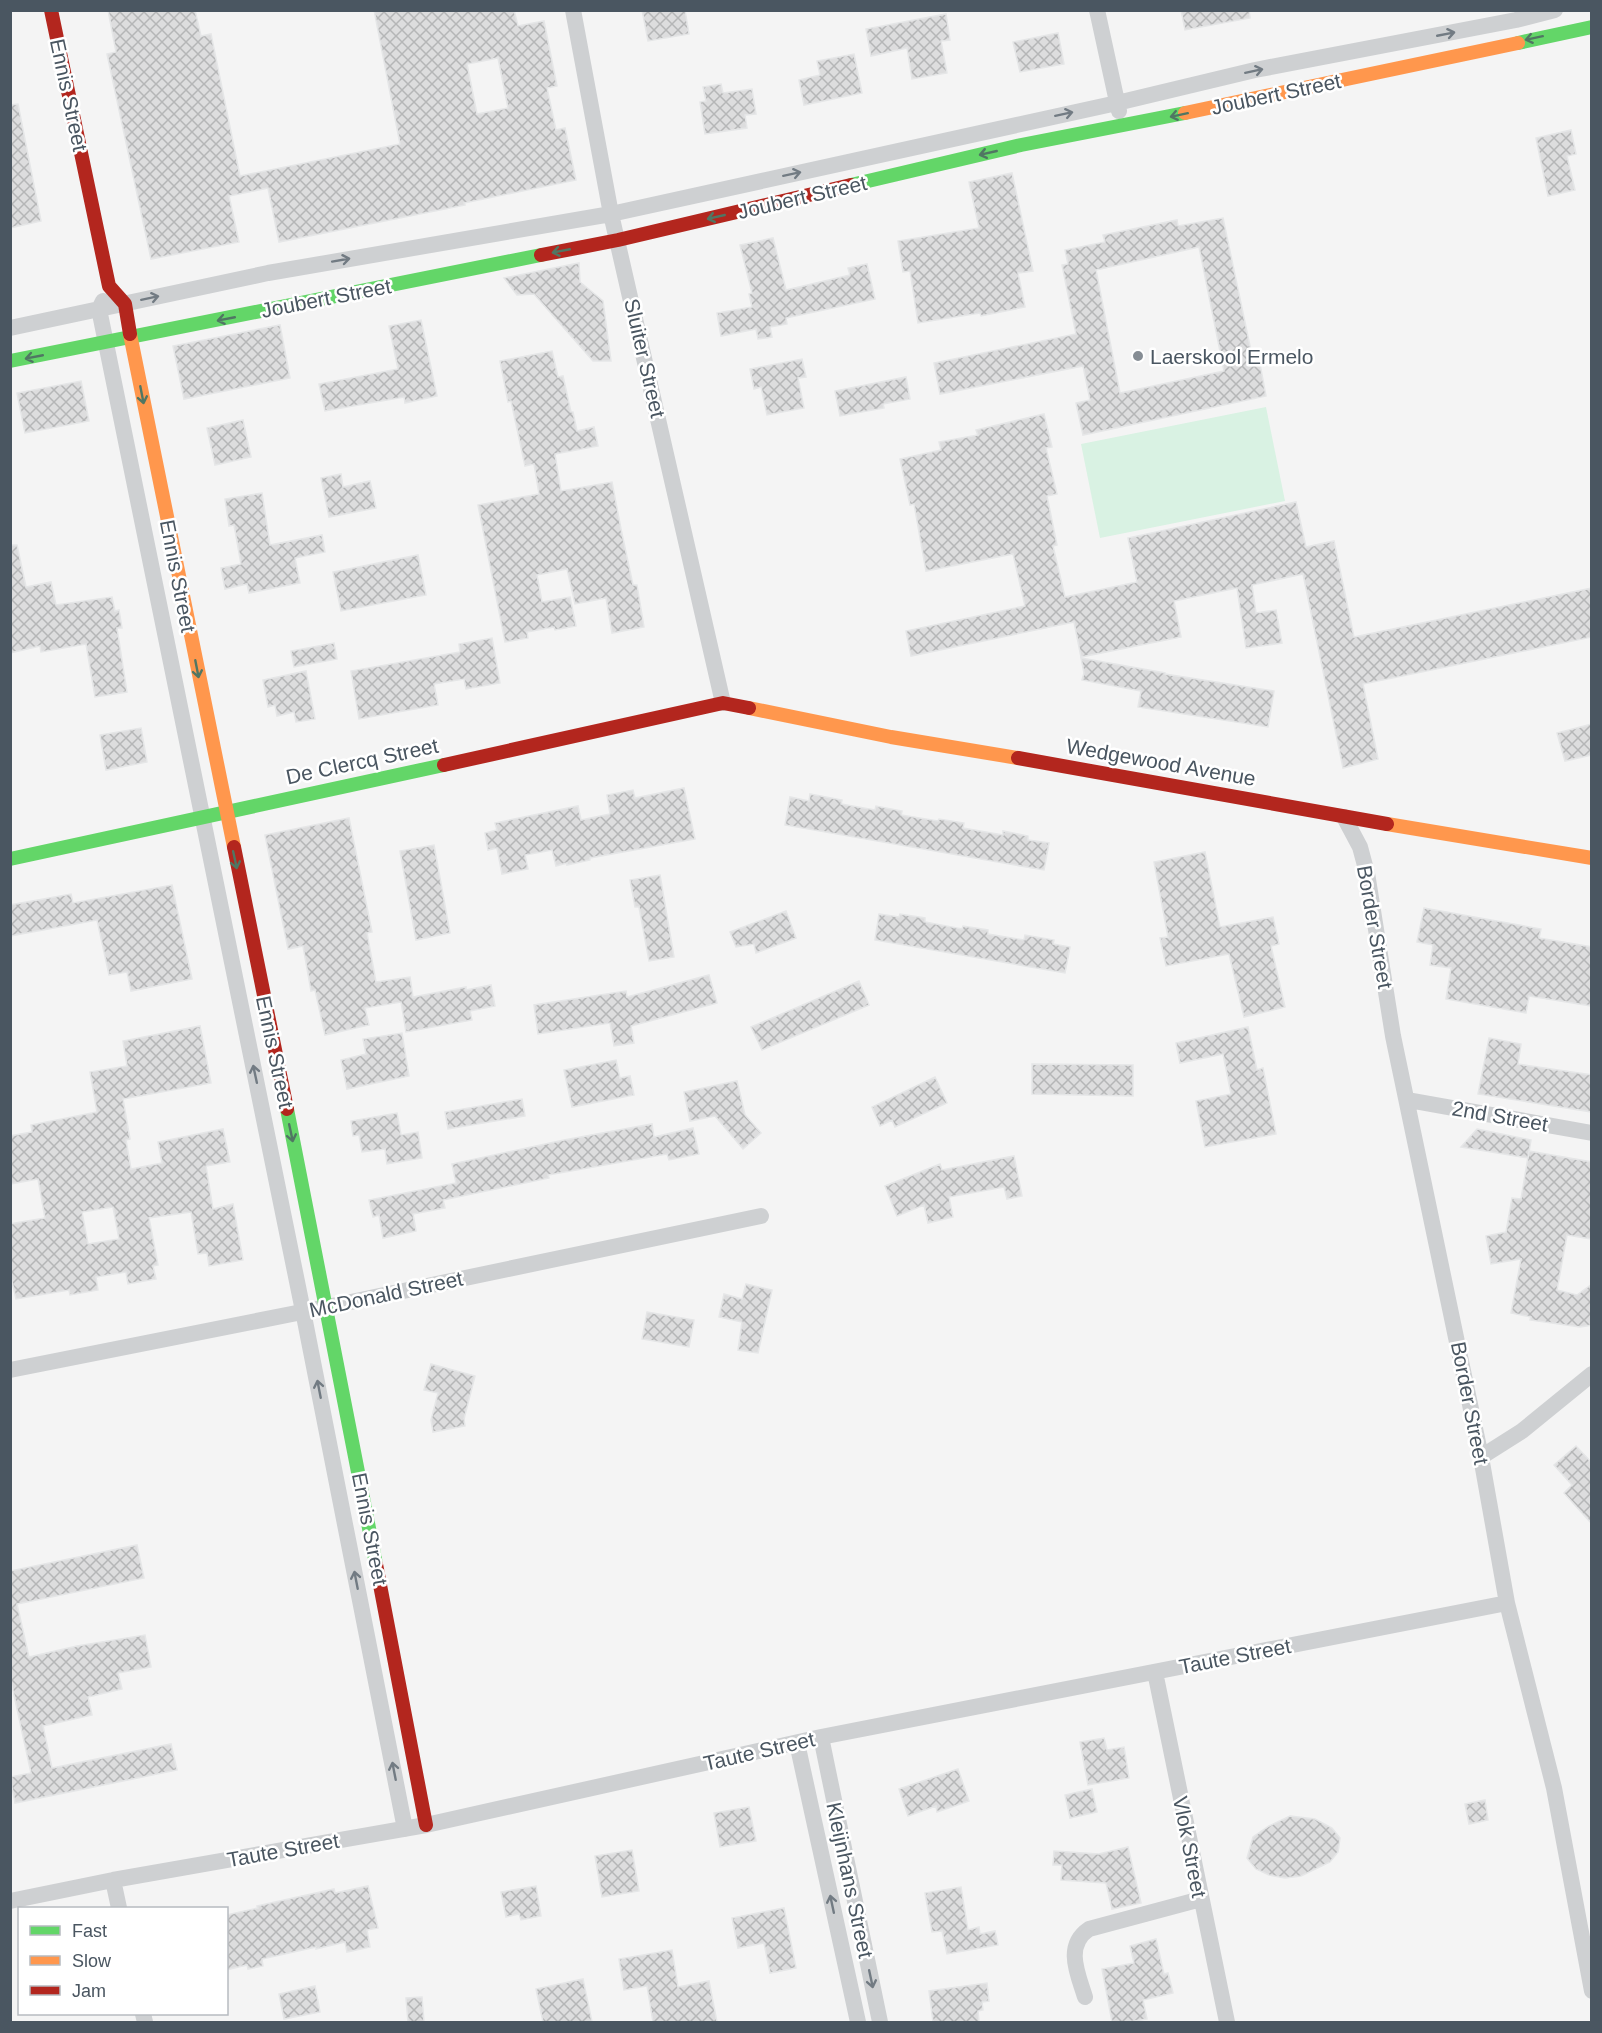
<svg xmlns="http://www.w3.org/2000/svg" width="1602" height="2033" viewBox="0 0 1602 2033" font-family="Helvetica,sans-serif">
<style>
.grass{fill:#d9f2e3}
.building{fill:url(#building-cross-hatch);stroke:#e5e6e7;stroke-width:1.5;fill-rule:evenodd}
.lines{fill:none;stroke-linecap:round;stroke-linejoin:round}
.street{stroke:#ced0d2;stroke-width:16}
.fast{stroke:#63d668;stroke-width:14}
.slow{stroke:#ff974d;stroke-width:14}
.jam{stroke:#b3261e;stroke-width:14}
.oneway{stroke:#727b83}
.oneway2{stroke:#507663}
.poi-dot{fill:#868d94;stroke:#fff;stroke-width:2}
.labels{text-anchor:middle;dominant-baseline:central;stroke-width:5;stroke-linejoin:round;paint-order:stroke}
.street-label{font-size:21px;fill:#4a5661;stroke:#fff}
.poi-label{font-size:21px;fill:#4a5661;stroke:#fff;text-anchor:start}
</style>
<defs>
<pattern id="building-cross-hatch" width="8" height="8" patternUnits="userSpaceOnUse" patternTransform="scale(1.5)"><rect width="8" height="8" fill="#ddddde"/><path d="M0 0l8 8M0 8l8-8" fill="none" stroke="#b5b6b7"/></pattern>
</defs>
<rect width="100%" height="100%" fill="#f4f4f4"/>
<path class="grass" d="M1266,407l19,94 -185,37 -19,-94z"/>
<path class="building" d="M108,10h87l6,26 10,-2 29,142 160,-32 -26,-134h140l4,16 26,-5 13,65 -10,2 9,42 9,-2 11,52 -112,23 1,2 -186,37 -11,-54 -39,8 10,46 -88,17 -44,-205 9,-2zM498,58l10,50 -31,6 -10,-50z
M642,10h43l4,24 -41,7z
M1181,10h68l1,8 -65,12z
M946,14l4,26 -9,1 6,32 -35,6 -5,-31 -36,8 -5,-27z
M1058,33l6,31 -44,8 -7,-30z
M854,54l8,39 -58,12 -5,-25 21,-5 -3,-14z
M721,84l2,9 29,-4 4,25 -11,1 2,13 -42,6 -5,-32 6,-1 -3,-14z
M18,104l23,117 -31,7v-123z
M1571,130l5,24 -9,2 8,34 -27,6 -12,-58z
M1012,173l21,98 -15,2 7,34 -44,9 -1,-3 -62,10 -8,-52 -7,1 -5,-31 81,-13 -10,-46z
M1223,218l31,147 6,-1 6,32 -183,39 -7,-32 14,-3 -7,-34 -143,28 -6,-31 142,-29 -14,-69 6,-1 -3,-14 40,-8 -2,-7 74,-15 1,6zM1199,247l25,124 -104,22 -24,-123z
M773,238l13,52 64,-15 -2,-7 19,-4 8,35 -89,19 1,6 -17,3 2,10 -14,2 -2,-10 -35,7 -4,-23 35,-6 -3,-13 3,-1 -12,-48z
M579,263l1,19 23,19 8,60h-18l-59,-67 -17,1 -13,-17z
M421,320l16,76 -32,7 -1,-6 -79,14 -6,-27 79,-15 -9,-43z
M280,325l10,53 -106,21 -11,-53z
M552,351l6,26 5,-1 8,36h2l4,19 17,-4 4,19 -43,8 6,37 51,-9 9,47 12,56h4l7,42 -32,6 -6,-35 -31,6 -8,-35 -30,6 5,27 28,-5 6,29 -21,4 -1,-3 -27,5 1,6 -23,4 -27,-137 61,-11 -5,-30 -9,2 -14,-65 -3,1 -8,-41z
M802,359l4,18 -8,1 6,30 -37,7 -6,-28 -7,2 -4,-20z
M906,377l4,22 -27,5 1,4 -44,8 -5,-25z
M81,381l8,40 -64,12 -8,-40z
M1044,414l8,33 -6,1 11,46 -10,2 10,49 -4,1 12,51 72,-15 -9,-44 168,-36 10,45 28,-6 20,96 238,-49v49l-229,47 15,75 -35,9 -40,-194 -51,11 4,28 20,-3 6,33 -36,5 -9,-60 -63,13 7,36 -100,20 -7,-35 -163,34 -5,-25 119,-25 -12,-52 -87,17 -12,-67 -4,1 -10,-46 41,-9 -2,-8 39,-7 -2,-5z
M243,420l8,37 -36,8 -8,-37z
M341,474l2,13 27,-6 6,27 -47,9 -8,-39z
M262,493l8,52 52,-10 3,17 -30,6 5,25 -51,10 -2,-9 -22,5 -4,-21 20,-4 -7,-39 -5,1 -4,-27z
M10,545h7l9,42 25,-5 5,23 56,-8 3,14 4,-1 3,18h-5l10,64 -32,5 -9,-53 -45,8 -1,-6 -30,7z
M418,555l8,40 -85,16 -8,-39z
M492,638l8,45 -34,6 -2,-10 -30,5 4,21 -79,14 -8,-48 109,-19 -1,-8z
M334,643l3,16 -43,8 -3,-16z
M1081,658l84,15v1l109,17 -6,36 -130,-20 3,-16 -59,-11 2,-7z
M306,671l9,48 -19,3 -2,-10 -17,4 -2,-11 -7,2 -5,-27z
M1592,724v31l-27,6 -8,-28z
M141,728l6,34 -41,8 -6,-35z
M684,788l11,51 -105,19v2l-23,5v-2l-11,3 -4,-16 -27,5 3,14 -26,5 -5,-26 -9,2 -3,-17 12,-3 -2,-7 83,-17 3,14 29,-6 -3,-19 26,-5 2,8z
M810,794l32,6 -1,4 34,6 1,-4 26,5 -1,4 37,6 1,-2 25,4 -1,5 40,7v-4l25,5v4l21,3 -5,27 -259,-45 5,-28 19,4z
M349,818l23,114 -5,1 9,49 34,-5 3,20 53,-10v3l25,-5 4,21 -25,5 2,9 -66,12 -5,-30 -36,6 4,17 -44,10 -10,-45 -4,1 -8,-45 -15,3 -23,-114z
M434,845l16,88 -34,7 -16,-89z
M1205,852l15,75 53,-10 6,27 -8,2 14,61 -41,10 -15,-63 -63,12 -6,-28 8,-1 -14,-75z
M660,875l14,82 -25,4 -10,-54h-4l-5,-27z
M172,885l20,94 -61,12 -4,-19 -18,3 -12,-55 -87,16v-31l61,-11 2,9z
M1424,908l117,21 -2,9 53,9v59l-63,-10 -3,17 -80,-14 5,-31 -21,-3 3,-20 -16,-3z
M786,911l10,27 -40,15 -2,-9 -18,3 -6,-15z
M879,914l20,3 1,-3 25,4v4l37,7 1,-3 25,4v4l36,6 1,-5 29,5 -1,4 17,3 -5,26 -190,-33z
M709,975l8,28 -86,23 3,17 -20,3 -4,-23 -72,11 -4,-29 92,-14 1,6z
M859,981l10,24 -107,45 -11,-23z
M200,1026l11,57 -88,16 7,40 -4,1 5,29 31,-6 -4,-21 65,-13 7,33 -24,4 7,43 20,-5 10,56 -34,6 -2,-13 -9,1 -7,-42 -42,6 9,47 -5,1 3,13 -28,5 -2,-12 -30,5 2,13 -28,5 -1,-5 -53,9 -6,-26v-49l35,-6 -7,-39 -28,5v-48l22,-4 -1,-7 66,-13 -7,-40 37,-6 -4,-25zM113,1207l6,32 -31,5 -6,-32z
M1248,1027l9,43 6,-2 13,66 -71,13 -9,-46 35,-7 -8,-40 -43,9 -4,-20z
M402,1033l7,43 -62,13 -6,-29 25,-6 -3,-15z
M1489,1038l32,6 -3,20 74,11v37l-114,-18z
M616,1060l4,18 10,-2 4,19 -62,12 -8,-37z
M1032,1064l101,1v31l-101,-2z
M935,1077l12,26 -52,24 -3,-7 -12,6 -8,-19z
M737,1081l8,34 16,18 -18,16 -28,-33 -25,5 -6,-29z
M522,1099l3,17 -77,13 -3,-17z
M397,1113l4,22 17,-3 4,26 -35,6 -2,-15 -23,3 -3,-17 -6,1 -2,-15z
M652,1124l2,13 39,-9 6,26 -30,6 -2,-6 -119,21 1,3 -106,22 2,8 -32,6 3,17 -33,7 -4,-23 -6,2 -4,-17 87,-17 -4,-19 112,-24z
M1477,1129l54,11 -3,18 -67,-11z
M1529,1151l63,11v77l-25,-4 -10,55 20,5 15,-11v41l-12,2 -50,-7 1,-3 -20,-4 10,-54 -30,5 -5,-28 20,-4 6,-34 9,1z
M1014,1156l8,40 -15,3 -3,-12 -55,10 4,20 -25,6 -4,-18 -27,11 -12,-30 55,-22 2,6z
M746,1284l26,6 -14,63 -20,-3 4,-28 -23,-5 5,-23 18,5z
M647,1312l47,8 -5,27 -47,-8z
M431,1364l44,12 -11,43 1,7 -32,6 -2,-12 7,-27 -14,-3z
M1576,1446l16,17v61l-28,-31 8,-8 -18,-20z
M137,1545l7,33 -127,26 12,53 48,-11 68,-11 6,32 -33,6 4,16 -34,8 4,18 -49,11 9,42 119,-24 6,26 -162,33 -5,-26 21,-4 -21,-96v-106z
M1104,1738l3,12 17,-3 5,31 -41,7 -8,-43z
M958,1769l11,32 -32,11 -1,-6 -28,10 -9,-27z
M1092,1789l5,23 -27,6 -5,-23z
M1485,1800l3,20 -19,4 -4,-20z
M749,1807l7,34 -36,6 -6,-34z
M1290,1816l25,3 17,9 8,10 -2,14 -8,10 -29,14 -16,2 -16,-3 -13,-6 -9,-11 6,-21 16,-11z
M1128,1847l13,56 -29,6 -6,-26 -45,-3 1,-15h-9l1,-14 45,3z
M632,1850l7,41 -37,6 -7,-41z
M368,1886l10,42 -11,2 3,17 -23,5 -2,-10 -29,7v-2l-54,12 1,7 -15,3 -1,-4 -21,5v-55l32,-7 -1,-2 77,-17 1,4z
M536,1886l5,30 -20,4 -2,-6 -13,3 -5,-25z
M961,1887l7,43 11,-3 1,7 15,-3 3,14 -51,9 -5,-23 -10,1 -7,-39z
M784,1908l12,60 -26,5 -6,-30 -26,5 -6,-30z
M1156,1939l8,35 4,-1 5,20 -30,7 4,19 -19,3h-16l-10,-53 32,-6 -4,-17z
M672,1950l6,37 31,-6 8,41h-64l-6,-36 -23,4 -5,-31z
M583,1979l9,43h-49l-7,-33z
M987,1983l2,18 -7,1 1,8 -5,1 1,11h-46l-4,-31z
M315,1986l5,26 -36,7 -5,-25z
M422,1997l2,25h-16l-2,-24z"/>
<g class="lines">
<path class="street" d="M573,10l38,204 112,489
M1097,10l22,101
M103,301l-4,8 204,1002 102,518
M10,328l258,-55 343,-59 506,-111 138,-33 261,-50 39,-10
M1344,817l16,30 7,26 26,163 88,421 26,146 47,185 38,203
M1408,1100l184,33
M10,1370l317,-63 434,-91
M1481,1457l41,-26 70,-57
M1155,1672l72,350
M821,1737l59,285
M797,1743l61,279
M113,1880l6,28
M10,1901l103,-21 313,-55 395,-88 686,-134
M1085,1997c-7,-23 -21,-51 4,-68l112,-30
M143,2014l2,8"/>
<path class="fast" d="M1518,43l74,-16
M851,185l170,-40 164,-32
M10,361l531,-106
M10,859l434,-94
M287,1109l89,455"/>
<path class="slow" d="M1185,113l333,-70
M130,334l104,513
M749,708l142,29 127,21
M1387,824l205,34"/>
<path class="jam" d="M51,10l58,276 16,18 5,30
M541,255l77,-15 233,-55
M1018,758l369,66
M444,765l279,-62 26,5
M234,847l53,262
M376,1564l50,261"/>
</g>
<defs><path id="oneway-shaft" d="M-6 0H5M1.5-3L5.5 0L1.5 3" fill="none" stroke-width="1.6" stroke-linecap="round" stroke-linejoin="round" transform="scale(1.5)"/></defs>
<g class="oneway">
<use href="#oneway-shaft" transform="translate(1446 34) rotate(-11)"/>
<use href="#oneway-shaft" transform="translate(1254 71) rotate(-12)"/>
<use href="#oneway-shaft" transform="translate(1064 114) rotate(-12)"/>
<use href="#oneway-shaft" transform="translate(792 174) rotate(-12)"/>
<use href="#oneway-shaft" transform="translate(341 260) rotate(-10)"/>
<use href="#oneway-shaft" transform="translate(150 298) rotate(-12)"/>
<use href="#oneway-shaft" transform="translate(255 1074) rotate(-102)"/>
<use href="#oneway-shaft" transform="translate(319 1389) rotate(-101)"/>
<use href="#oneway-shaft" transform="translate(356 1580) rotate(-101)"/>
<use href="#oneway-shaft" transform="translate(394 1771) rotate(-101)"/>
<use href="#oneway-shaft" transform="translate(832 1904) rotate(-102)"/>
<use href="#oneway-shaft" transform="translate(871 1979) rotate(78)"/>
</g>
<g class="oneway2">
<use href="#oneway-shaft" transform="translate(1534 38) rotate(168)"/>
<use href="#oneway-shaft" transform="translate(1179 115) rotate(168)"/>
<use href="#oneway-shaft" transform="translate(988 153) rotate(167)"/>
<use href="#oneway-shaft" transform="translate(716 217) rotate(167)"/>
<use href="#oneway-shaft" transform="translate(561 251) rotate(169)"/>
<use href="#oneway-shaft" transform="translate(226 319) rotate(169)"/>
<use href="#oneway-shaft" transform="translate(34 357) rotate(169)"/>
<use href="#oneway-shaft" transform="translate(142 395) rotate(79)"/>
<use href="#oneway-shaft" transform="translate(197 669) rotate(79)"/>
<use href="#oneway-shaft" transform="translate(235 860) rotate(78)"/>
<use href="#oneway-shaft" transform="translate(291 1133) rotate(78)"/>
</g>
<circle class="poi-dot" cx="1138" cy="356" r="6"/>
<g class="labels">
<g class="street-label">
<text transform="translate(1276 94) rotate(-12)">Joubert Street</text>
<text transform="translate(69 95) rotate(78)">Ennis Street</text>
<text transform="translate(802 197) rotate(-13)">Joubert Street</text>
<text transform="translate(326 298) rotate(-11)">Joubert Street</text>
<text transform="translate(645 358) rotate(77)">Sluiter Street</text>
<text transform="translate(178 576) rotate(79)">Ennis Street</text>
<text transform="translate(362 761) rotate(-12)">De Clercq Street</text>
<text transform="translate(1161 762) rotate(10)">Wedgewood Avenue</text>
<text transform="translate(1375 927) rotate(80)">Border Street</text>
<text transform="translate(275 1052) rotate(78)">Ennis Street</text>
<text transform="translate(1500 1116) rotate(10)">2nd Street</text>
<text transform="translate(386 1294) rotate(-12)">McDonald Street</text>
<text transform="translate(1470 1403) rotate(79)">Border Street</text>
<text transform="translate(370 1529) rotate(79)">Ennis Street</text>
<text transform="translate(1235 1656) rotate(-11)">Taute Street</text>
<text transform="translate(759 1751) rotate(-13)">Taute Street</text>
<text transform="translate(1190 1847) rotate(79)">Vlok Street</text>
<text transform="translate(283 1850) rotate(-10)">Taute Street</text>
<text transform="translate(850 1880) rotate(78)">Kleijnhans Street</text>
</g>
<g class="poi-label">
<text x="1150" y="356">Laerskool Ermelo</text>
</g>
</g>
<rect width="1602" height="2033" fill="none" stroke="#4a5661" stroke-width="24"/>
<rect x="18" y="1907" width="210" height="108" fill="#ffffff" stroke="#b7bbc0" stroke-width="1.5"/>
<rect x="30" y="1926" width="30" height="9" fill="#63d668" stroke="#b7bbc0" stroke-width="1.5"/>
<text x="72" y="1937" font-size="18" fill="#4a5661">Fast</text>
<rect x="30" y="1956" width="30" height="9" fill="#ff974d" stroke="#b7bbc0" stroke-width="1.5"/>
<text x="72" y="1967" font-size="18" fill="#4a5661">Slow</text>
<rect x="30" y="1986" width="30" height="9" fill="#b3261e" stroke="#b7bbc0" stroke-width="1.5"/>
<text x="72" y="1997" font-size="18" fill="#4a5661">Jam</text>
</svg>
